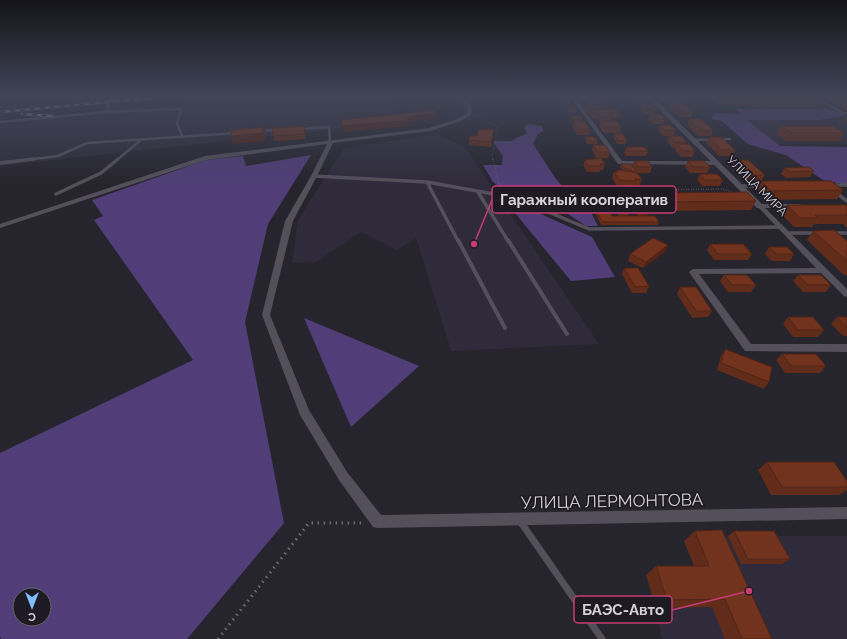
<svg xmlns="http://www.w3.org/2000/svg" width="847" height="639" viewBox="0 0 847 639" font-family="Raleway,sans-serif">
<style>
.built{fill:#2f2b3a}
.forest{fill:#513e78;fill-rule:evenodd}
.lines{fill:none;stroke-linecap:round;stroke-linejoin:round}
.path-far2{stroke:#6e6c74;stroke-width:1;stroke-dasharray:0.5 1.5;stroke-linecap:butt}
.path-far1{stroke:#6e6c74;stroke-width:1.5;stroke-dasharray:0.5 2;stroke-linecap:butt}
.path{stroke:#6e6c74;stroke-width:3;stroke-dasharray:1.5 4.5;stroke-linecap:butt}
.service-far3{stroke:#53505b;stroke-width:2.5}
.service-far2{stroke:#53505b;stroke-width:3.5}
.service-far1{stroke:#53505b;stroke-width:4}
.service{stroke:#53505b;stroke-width:7}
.minor{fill:#53505b;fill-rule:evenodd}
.tertiary{fill:#53505b;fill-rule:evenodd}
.rail-casing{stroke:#929098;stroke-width:2.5}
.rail{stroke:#1d1a24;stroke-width:1.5;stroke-dasharray:5;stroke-linecap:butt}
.wall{fill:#622c1a}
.shaded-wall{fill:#502415}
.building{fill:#72331e;stroke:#502415}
.labels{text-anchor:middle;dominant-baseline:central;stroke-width:3.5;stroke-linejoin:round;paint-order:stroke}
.far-street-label{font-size:12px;fill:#d4d2d9;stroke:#1d1a24}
.near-street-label{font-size:17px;fill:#d4d2d9;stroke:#1d1a24}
.leader{fill:none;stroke:#c63d74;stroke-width:1.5}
.callout-dot{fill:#c63d74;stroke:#1d1a24;stroke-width:1.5}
.callout{fill:#1d1a24;stroke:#c63d74;stroke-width:1.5}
.callout-label{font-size:15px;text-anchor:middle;font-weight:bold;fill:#d4d2d9}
</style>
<rect width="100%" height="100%" fill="#26242d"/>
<path class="built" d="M0,96h77l-77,6z
M270,96h117l10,26 -397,44v-46z
M847,115v29h-99l-33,-28z
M436,134l29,13 134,197 -148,7 -35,-113 -19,12 -36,-18 -45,30 -24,1 6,-43 45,-71z
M728,536h119v103h-185l-6,-31 -10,-33 51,-1 -13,-33 26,-1z"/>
<path class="forest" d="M736,109h94l17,6 -28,5h-72l33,26 67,1v38l-24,-5 -37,-25 -38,-11 -26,-23 -11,-2 4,-6 27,1z
M528,124l14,2 1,5 -5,3 -5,10 21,32 25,32 12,5 7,13h-12l-18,-12 -37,-17 -24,-3 -14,-12 -10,-17h19l1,-9 -9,-13v-2h18c5,-5 10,-4 15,-8l-3,-5z
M311,155l-43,69 -23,98 39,201 -97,116h-185l-2,-2v-184l193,-93 -99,-140 9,-4 -11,-16 114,-40 37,-4 3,10zM20,595h24v24h-24z
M523,206l69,31 23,40 -44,4 -61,-74z
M304,318l115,48 -68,61z"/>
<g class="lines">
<path class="path-far2" d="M475,116l23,11 -6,28 1,5"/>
<path class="path-far1" d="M493,159l7,28
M521,192l202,-3 11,4"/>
<path class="path" d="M218,639l91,-116h54"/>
<path class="service-far3" d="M114,96l-4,3 -4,13 75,-3 -4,15 5,12
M813,96l30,17h4
M0,122l106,-10
M299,129l30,-2 1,16
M259,131l18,-1
M693,140l37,-1
M26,160l32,-4 29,-13 151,-10
M117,160l25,-21"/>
<path class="service-far2" d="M0,163l34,-4
M314,176l113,6 88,16 74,31 191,-2
M427,182l31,59
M833,185h14
M740,186h23
M478,192l30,49
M835,192l12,9
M56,194l45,-21 17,-14
M786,233h31
M832,233h15"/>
<path class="service-far1" d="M458,240l47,88
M508,240l59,94"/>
<path class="service" d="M520,521l82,118"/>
<path class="minor" d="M459,96h4l9,13 -1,6 -10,6 -31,10 -97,12 -16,33 -24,45 -23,94 39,95 38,62 34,43 466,-8v12l-469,9 -5,-1 -34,-47 -39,-65 -38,-100 23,-94 26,-45 16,-32 -121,16 -206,68v-4l205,-68 224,-28 28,-9 10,-6 1,-4z
M570,96h4l48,65h94l3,2 -3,2 -98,-1z
M760,204l2,1 85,84v8l-3,-1 -23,-23 -122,1 52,70h96v8l-102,-1 -56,-79 4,-3 123,-1 -58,-61v-2z"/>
<path class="tertiary" d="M646,96h6l110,108h38l4,2 -1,2h-46z"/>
<g class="rail-casing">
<path id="rail" d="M0,112l173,-16
M22,114l31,2"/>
</g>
<use href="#rail" class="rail"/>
</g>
<path class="wall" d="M551,96h8l1,1v3h-8l-1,-3z
M586,96h12l3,4 -1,4 4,4 -1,2 16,3 -1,5h-7l-1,3 11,6 -1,6h-17l-4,-7 1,-4 -2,-3h-5l-3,-4 1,-1h-4l-3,-4 2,-5h2l-3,-6z
M631,96l14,4 -1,2h-10l-4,-4z
M657,96h18l-2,5h-11z
M715,96l36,4 2,-4h66l6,4 -4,7h-66l-5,-4 -1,3h-30l-6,-5z
M829,96h18v15l-20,-12z
M561,98l10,3v2h-9l-2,-3z
M671,102l22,10 -2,5h-12l-10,-10z
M642,104l14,5 -2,5 11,5 -2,5h-10l-5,-5 2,-5h-6l-4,-5z
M567,107l9,2v3h-8l-2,-3z
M572,116l11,3v3l7,7 -1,6h-12l-5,-8 2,-5 -3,-4z
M847,116v6l-3,-2z
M689,119l24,11 -2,6h-13l-11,-12z
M660,125l16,5 -3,6h-10l-5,-6z
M305,126l1,6 -1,7 -30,2 -2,-5z
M781,126l64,7 -6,8h-53l-10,-7z
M614,134l13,7 -1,3h-9l-4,-7z
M493,135l-2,12 -22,-2v-5l8,-4z
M670,136l16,6 -1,2 10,7 -3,6h-11l-6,-7 1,-2h-3l-6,-7z
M585,137l13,4 -1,3h-10l-2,-4z
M708,137l27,13 -2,6h-14l-13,-13z
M593,145l17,7 -2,6h-12l-4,-8z
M626,147l22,4 -2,5h-19l-3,-3z
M585,160l20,4 -2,6h-3l-1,2h-12l-4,-7z
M734,160l31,15 -4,6h-14l-16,-15z
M634,161l18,6 -2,6h-13l5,6 -2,6h-5l-1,2h-12l-1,-2 -4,1 -5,-8 2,-6h2l1,-2 6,1 -3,-4 1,-3 11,2z
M688,161l22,6 -3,6h-17l-5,-6z
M784,168l30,3 -4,6 -24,1 -5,-4z
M700,174l23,6 -3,6h-18l-5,-6z
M761,181l82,9 -6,9 -72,1 -9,-10z
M588,193l24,23h7l-12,-20 1,-3 21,20 -1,3h10l-13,-20 1,-3 22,21 -1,2 12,6 -1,3h-57l-14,-29z
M659,193l97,8 -5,9 -89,1 -7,-9z
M787,205h60v22h-1l-3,-3h-29l-2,3h-18l-13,-13z
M813,231l34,10v34h-3l-37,-35z
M710,244l42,10 -4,6h-34l-7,-10z
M668,245l-3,7 -22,16 -15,-7 2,-7z
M769,247l25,7 -4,7h-19l-6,-7z
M624,268l25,18 -3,7h-14l-10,-19z
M724,275l32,10 -5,7h-23l-8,-11z
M798,275l33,10 -5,7h-23l-10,-11z
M680,287l32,24 -4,6 -16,1 -15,-24z
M788,317l36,13 -6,7h-25l-10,-13z
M837,317h10v19h-4l-12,-12z
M725,349l44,33 -5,7 -47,-19 4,-14z
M782,354l44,12 -6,7h-35l-9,-13z
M767,462l80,19v9l-8,5h-68l-13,-25z
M695,531l77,108h-47l-13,-32 -56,1 -10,-33 10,-9h38l-10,-25z
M734,531l56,28 -8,5h-41l-13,-28z"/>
<path class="shaded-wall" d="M14,96h43l-41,3z
M436,113v5l-27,4v4l-66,6 -1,-6z
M305,126l1,6 -1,7 -1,-5z
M264,127l2,8 -1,6 -32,3 -2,-8z
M668,245l-3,7 -22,16 3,-6z"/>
<path class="building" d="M552,96h7l1,1h-8z
M587,96h11l3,4h-11z
M631,96h10l4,4h-10z
M715,96h30l6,5h-30z
M753,96h66l6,4h-66z
M833,96h14v8z
M561,98h9l1,3h-9z
M671,102h11l11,10h-12z
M601,104l3,4h-16l-2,-3z
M642,104h9l5,5h-10z
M574,106l2,3h-7l-2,-2z
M616,109l3,4h-11l3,4 -9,1 -3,-4h-5l-2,-4z
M435,110l1,3 -29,4 2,3 -67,6 -1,-6z
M650,114h10l5,5h-10z
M572,116h9l2,3h-9z
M689,119h12l12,11h-12z
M600,121h16l5,6h-16z
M574,122h11l5,7h-12z
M660,125h10l6,5h-11z
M305,126l-1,8 -31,2v-8z
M781,126h52l12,7h-54z
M264,127l-1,6 -32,3 1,-6z
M479,129l15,1 -3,12 -22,-2 1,-4h7z
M614,134h9l4,7h-9z
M670,136h11l5,6h-11z
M585,137h10l3,4h-10z
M708,137h13l14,13h-13z
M677,144h12l6,7h-12z
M593,145h12l5,7h-12z
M626,147h19l3,4h-19z
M601,158l4,6h-5l1,2h-12l-4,-6z
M734,160h14l17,15h-15z
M634,161h14l4,6h-14z
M688,161h16l6,6h-17z
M621,164h10l6,9 -5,-1 -1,-3h-6z
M809,167l5,4 -24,1 -6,-4z
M617,170l19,2 6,7h-7l1,2h-12l-1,-1h-4l-5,-8h4z
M700,174h17l6,6h-18z
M761,181h70l12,9 -72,1z
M747,192l9,9 -91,1 -6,-9z
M588,193h12l12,23h43l4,6h-57z
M608,193h8l13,20 -8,1z
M626,193h8l14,21h-9z
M787,205h60v10h-32l3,3h-18z
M834,230l13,11v20l-34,-30z
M653,238l15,7 -22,17 -16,-8z
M710,244h33l9,10h-34z
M769,247h18l7,7h-18z
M624,268h14l11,18 -14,1z
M724,275h23l9,10h-24z
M798,275h23l10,10h-23z
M680,287h16l16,24h-16z
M788,317h25l11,13h-26z
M837,317h10v11z
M725,349l47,18 -3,15 -48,-19z
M782,354h34l10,12h-35z
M767,462h67l13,19v6h-65z
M722,530l50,109h-30l-17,-40 -58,1 -11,-34h53l-14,-35z
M734,531h40l16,28h-42z"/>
<linearGradient id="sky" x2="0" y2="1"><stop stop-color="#151419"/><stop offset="0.52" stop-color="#414557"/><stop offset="1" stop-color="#414557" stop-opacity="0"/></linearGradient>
<rect width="847" height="185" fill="url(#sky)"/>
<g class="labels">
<g class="far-street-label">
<text transform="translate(757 186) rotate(45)">УЛИЦА МИРА</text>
</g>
<g class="near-street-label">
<text transform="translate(612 501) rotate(-1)">УЛИЦА ЛЕРМОНТОВА</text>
</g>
</g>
<path class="leader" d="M474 244L492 200M749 591L672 610"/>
<g class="callout-dot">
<circle cx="474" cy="244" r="4"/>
<circle cx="749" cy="591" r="4"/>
</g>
<g class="callout">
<rect x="492" y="186" width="184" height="27" rx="4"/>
<rect x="574" y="596" width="98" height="27" rx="4"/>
</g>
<g class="callout-label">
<text x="584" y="205">Гаражный кооператив</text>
<text x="623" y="615">БАЭС-Авто</text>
</g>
<g transform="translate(32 607) rotate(180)"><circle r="19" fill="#1d1a24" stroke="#66646c"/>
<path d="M0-3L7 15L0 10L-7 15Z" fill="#81bdfa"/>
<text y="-6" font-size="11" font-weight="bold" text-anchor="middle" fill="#d4d2d9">С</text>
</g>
</svg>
